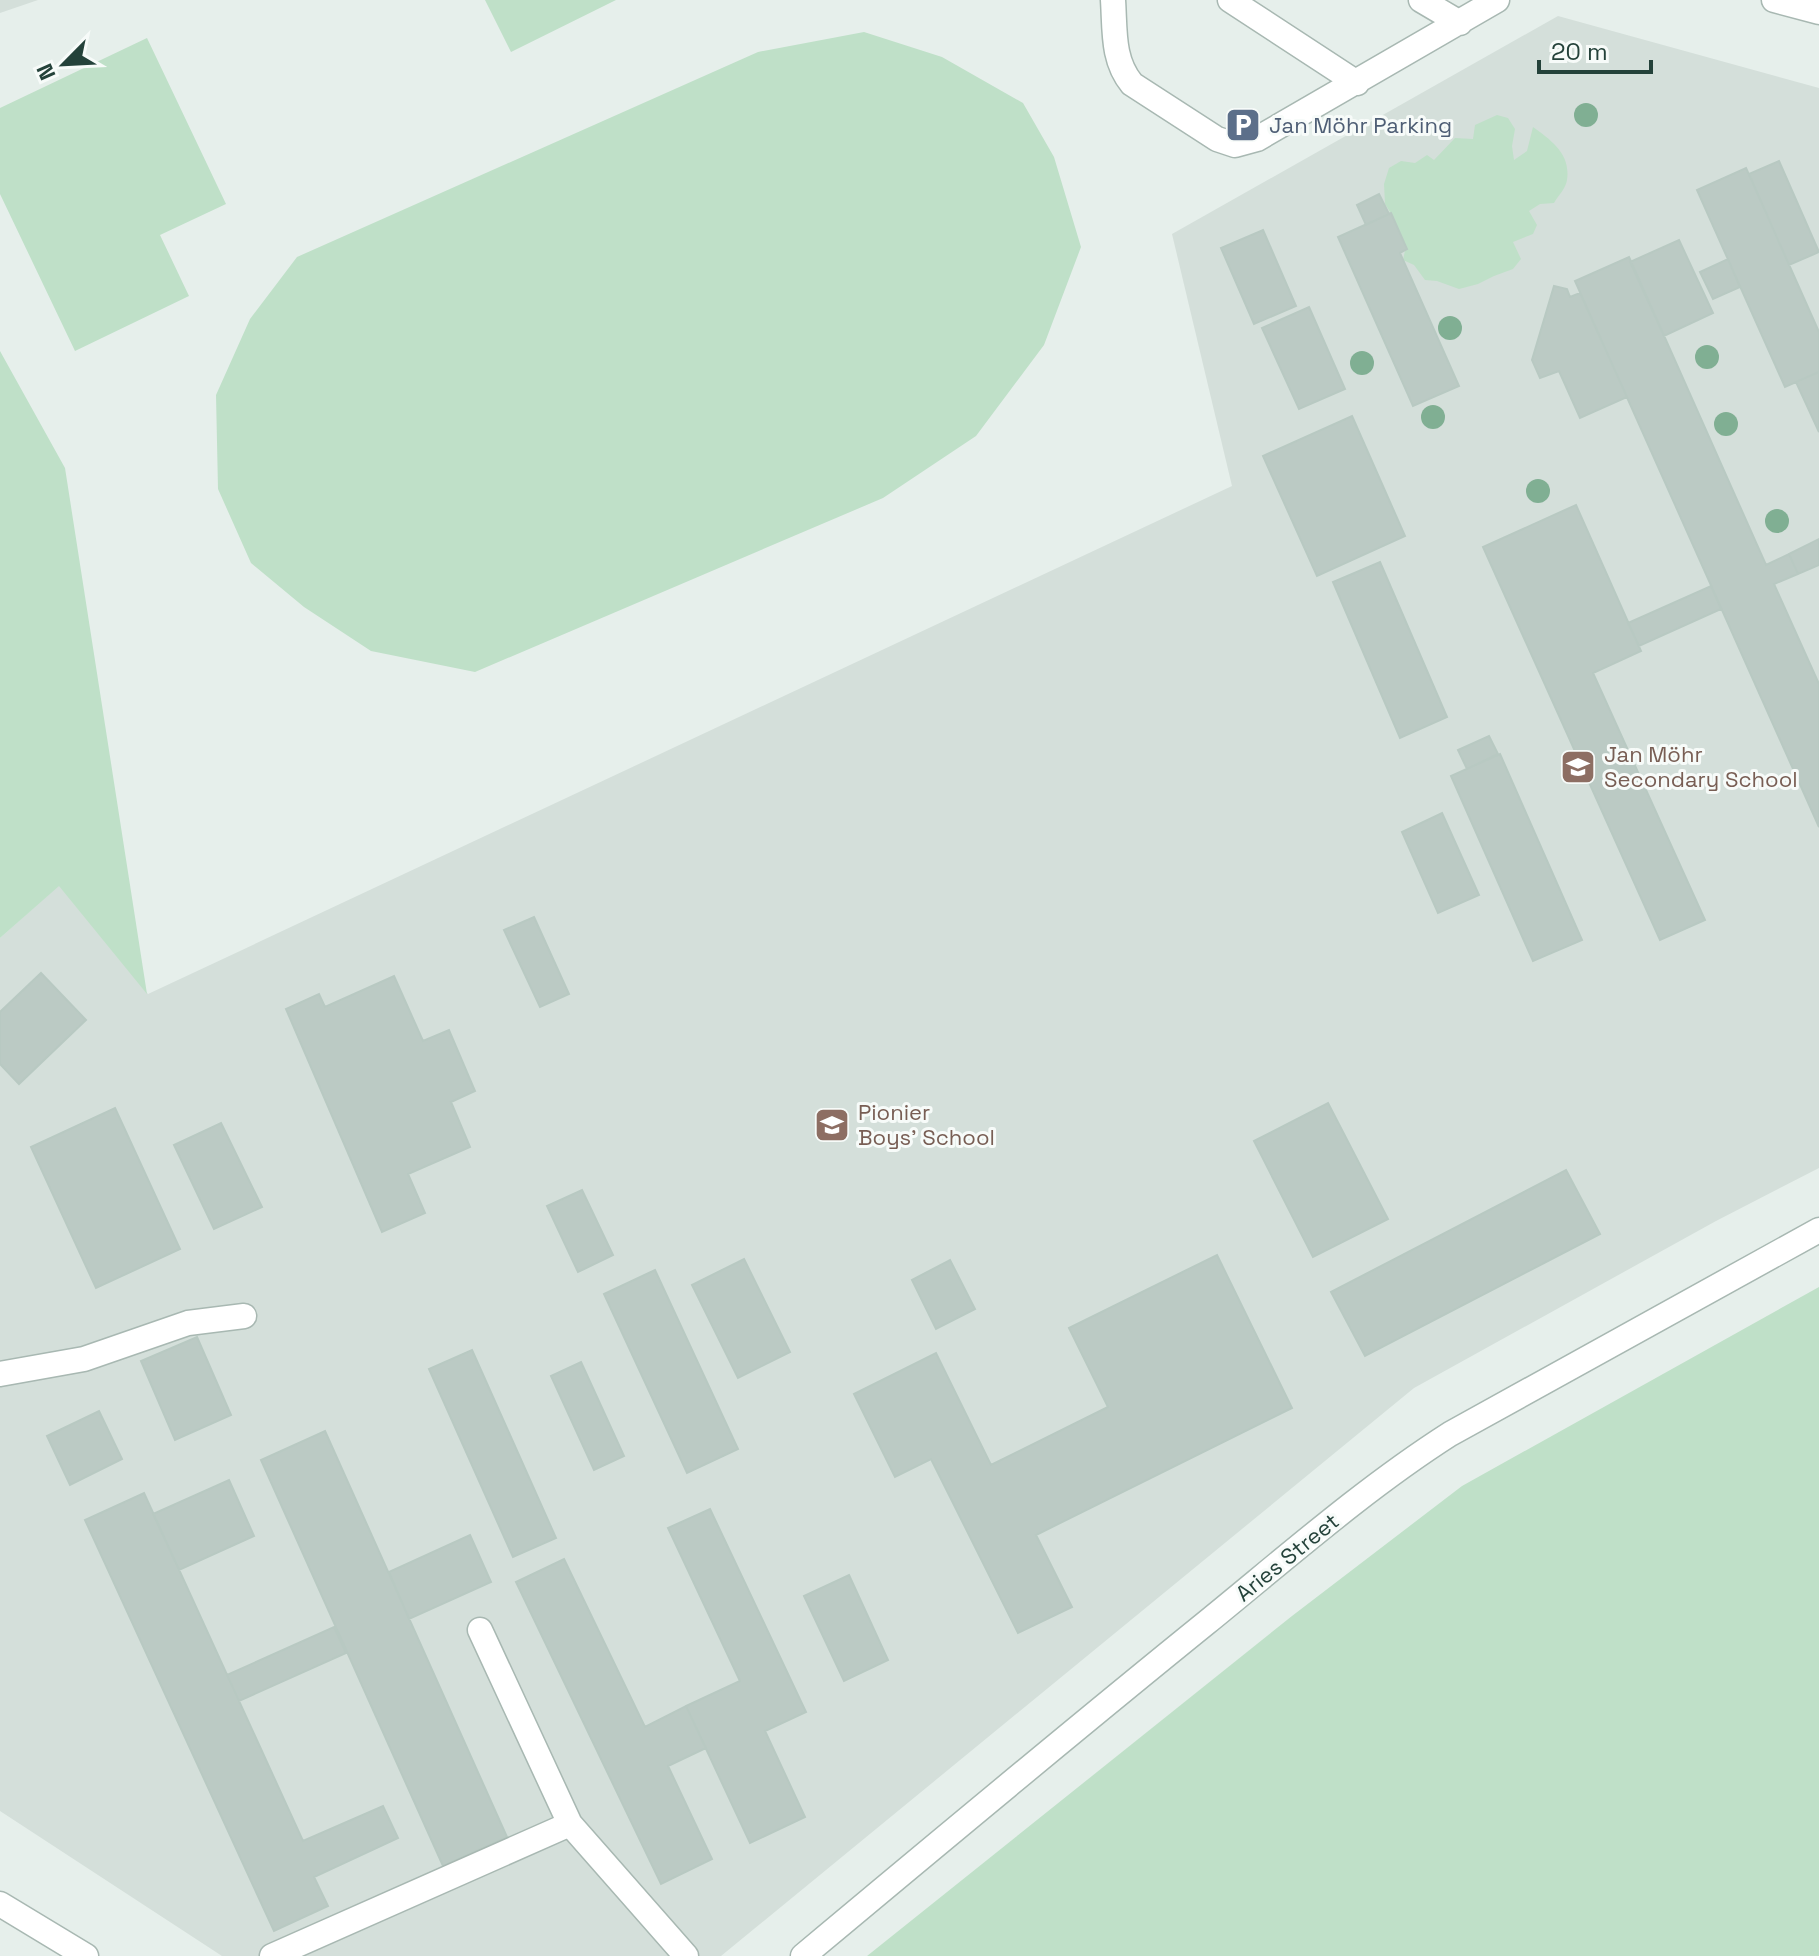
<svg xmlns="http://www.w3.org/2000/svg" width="1819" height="1956" viewBox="0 0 1819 1956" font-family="'Space Grotesk',sans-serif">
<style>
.built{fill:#d4dfda}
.green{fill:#bfe0c8}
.building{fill:#bbcac4;stroke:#b8c9c2;stroke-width:2}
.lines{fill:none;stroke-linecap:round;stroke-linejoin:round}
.minor-casing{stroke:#a8b8b2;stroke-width:27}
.minor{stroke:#fff;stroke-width:24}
.tree{fill:#80af93}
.labels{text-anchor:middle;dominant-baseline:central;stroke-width:6;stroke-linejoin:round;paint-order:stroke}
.service-label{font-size:22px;fill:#4e5e75;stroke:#f7fbf9;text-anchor:start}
.education-label{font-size:22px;fill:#785e54;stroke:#f7fbf9;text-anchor:start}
.street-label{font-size:22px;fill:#24423a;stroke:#f7fbf9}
</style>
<rect width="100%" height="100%" fill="#e6efeb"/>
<path class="built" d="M0,0h38l-38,13z
M1558,16l261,72v1080l-103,53 -302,167 -693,568h-499l-222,-145v-873l59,-53 89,109 1084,-508 -60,-252z"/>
<path class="green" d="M485,0h131l-105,52z
M864,32l78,25 81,46 31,54 27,90 -37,98 -68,91 -93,62 -408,174 -104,-21 -67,-44 -53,-44 -33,-74 -2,-94 34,-76 47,-62 461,-205z
M147,38l79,166 -66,31 29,61 -114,55 -75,-157v-86z
M1497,115l11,3 7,11 -3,17 2,14 13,-9 6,-24c18,13 38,27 34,53 -1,8 -9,16 -13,23l-14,1 -11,7 8,14 -4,9 -20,8 8,17 -8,10 -19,7 -16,8 -19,5 -22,-8 -12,-1 -11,-15 -11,-5 3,-14 -9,-10 -2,-16 -10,-16 -1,-20 5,-16 12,-7 14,2 12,-8 7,5 21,-22 18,1 2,-14z
M0,351l65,117 82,526 -88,-108 -59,52z
M1819,1287v669h-952l425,-340 170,-130z"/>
<path class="building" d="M1779,161l40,91 -30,13 -40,-91z
M1746,168l73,164v40l-34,15 -88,-197z
M1379,194l10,20 -23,11 -9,-20z
M1391,213l16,36 -7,4 59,133 -46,20 -75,-169z
M1263,230l33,76 -42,18 -33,-76z
M1679,240l34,73 -49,23 -34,-74z
M1629,257l137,308 23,-11 9,20 -24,10 45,100v143l-244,-546z
M1728,259l12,28 -27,12 -13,-27z
M1554,286l13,3 3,8 10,-4 47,104 -47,21 -21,-47 -19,7 -8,-18z
M1309,307l36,82 -46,20 -37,-81z
M1819,372v60l-23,-50z
M1352,416l53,120 -88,40 -54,-120z
M1576,505l65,146 -48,22 112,247 -45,20 -177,-393z
M1819,539v26l-21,9 -9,-20z
M1380,562l67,155 -47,21 -67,-156z
M1711,586l10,23 -82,37 -11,-23z
M1489,736l9,18 -31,15 -9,-19z
M1500,754l82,186 -49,21 -82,-185z
M1442,813l37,82 -41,18 -36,-81z
M534,917l35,77 -29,13 -36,-77z
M41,973l45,47 -67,64 -19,-20v-52z
M394,976l29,65 26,-11 26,61 -24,11 19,45 -62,27 17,39 -43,19 -96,-223 33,-15 6,13z
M1328,1103l60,116 -75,38 -59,-116z
M115,1108l65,141 -84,39 -65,-141z
M221,1123l41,84 -48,22 -40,-84z
M1566,1170l34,64 -235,122 -34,-64z
M582,1190l31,65 -35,17 -31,-66z
M1217,1255l75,153 -256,127 36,72 -54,26 -87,-174 -36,18 -41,-83 82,-41 55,112 117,-58 -39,-79z
M744,1259l46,93 -52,26 -46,-93z
M950,1260l25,49 -39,20 -24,-49z
M655,1270l83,179 -51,24 -83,-179z
M197,1337l34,78 -56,25 -34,-79z
M472,1350l84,188 -43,19 -84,-188z
M581,1362l43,94 -30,14 -43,-94z
M99,1411l23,48 -52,26 -23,-49z
M325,1431l182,406 -64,29 -182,-406z
M229,1480l25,56 -75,34 -26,-56z
M144,1493l159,348 80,-35 15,32 -84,39 14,29 -54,25 -189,-411z
M710,1509l96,203 -41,19 40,86 -55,26 -64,-137 54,-25 -72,-153z
M470,1535l21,47 -82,37 -20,-47z
M564,1559l81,168 41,-21 20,42 -38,18 44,93 -51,25 -145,-302z
M849,1575l39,85 -44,21 -40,-85z
M334,1627l12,26 -107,48 -12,-26z"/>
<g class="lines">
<g class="minor-casing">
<path id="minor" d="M1113,0c2,30 -1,60 19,84l85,55 18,6 22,-6 240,-139
M1230,0l127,83
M1421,0l39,23
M1774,0l45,12
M0,1374l84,-15 104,-36 56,-7
M480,1630l90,194 116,132
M0,1904l86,52
M272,1956l298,-132
M803,1956c134,-112 267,-223 403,-333 80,-65 158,-134 244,-189l369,-204"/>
</g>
<use href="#minor" class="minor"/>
</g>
<g class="tree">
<circle cx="1586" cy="115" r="12"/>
<circle cx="1450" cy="328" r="12"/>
<circle cx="1707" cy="357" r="12"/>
<circle cx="1362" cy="363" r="12"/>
<circle cx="1433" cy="417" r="12"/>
<circle cx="1726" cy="424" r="12"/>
<circle cx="1538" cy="491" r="12"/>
<circle cx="1777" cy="521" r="12"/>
</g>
<defs>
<g id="parking-square" transform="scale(1.8)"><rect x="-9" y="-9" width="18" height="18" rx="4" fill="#5c6f8a" stroke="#f7fbf9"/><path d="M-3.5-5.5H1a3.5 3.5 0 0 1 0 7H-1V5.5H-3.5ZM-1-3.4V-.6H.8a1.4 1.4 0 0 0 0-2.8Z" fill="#fff"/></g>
<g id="school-square" transform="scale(1.8)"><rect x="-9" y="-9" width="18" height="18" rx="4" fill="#8d6e63" stroke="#f7fbf9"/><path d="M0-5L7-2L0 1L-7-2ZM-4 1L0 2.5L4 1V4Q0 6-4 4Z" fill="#fff"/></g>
</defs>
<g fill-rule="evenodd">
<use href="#parking-square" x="1243" y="125"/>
<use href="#school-square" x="1578" y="767"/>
<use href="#school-square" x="832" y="1125"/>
</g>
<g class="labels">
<g class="service-label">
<text x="1269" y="125">Jan Möhr Parking</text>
</g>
<g class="education-label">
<text x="1604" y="754">Jan Möhr<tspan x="1604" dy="25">Secondary School</tspan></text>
<text x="858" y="1112">Pionier<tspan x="858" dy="25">Boys' School</tspan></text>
</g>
<g class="street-label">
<text transform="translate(1287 1557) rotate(-39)">Aries Street</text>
</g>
</g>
<g transform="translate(64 64) rotate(246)" stroke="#f7fbf9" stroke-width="6" paint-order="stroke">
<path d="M0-6L14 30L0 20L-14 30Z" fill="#24423a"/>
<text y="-12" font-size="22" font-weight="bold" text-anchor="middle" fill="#24423a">N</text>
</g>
<path d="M1539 60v12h112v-12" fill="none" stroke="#24423a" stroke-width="4"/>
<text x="1551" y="60" font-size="24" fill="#24423a" stroke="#f7fbf9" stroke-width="6" paint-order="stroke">20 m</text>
</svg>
